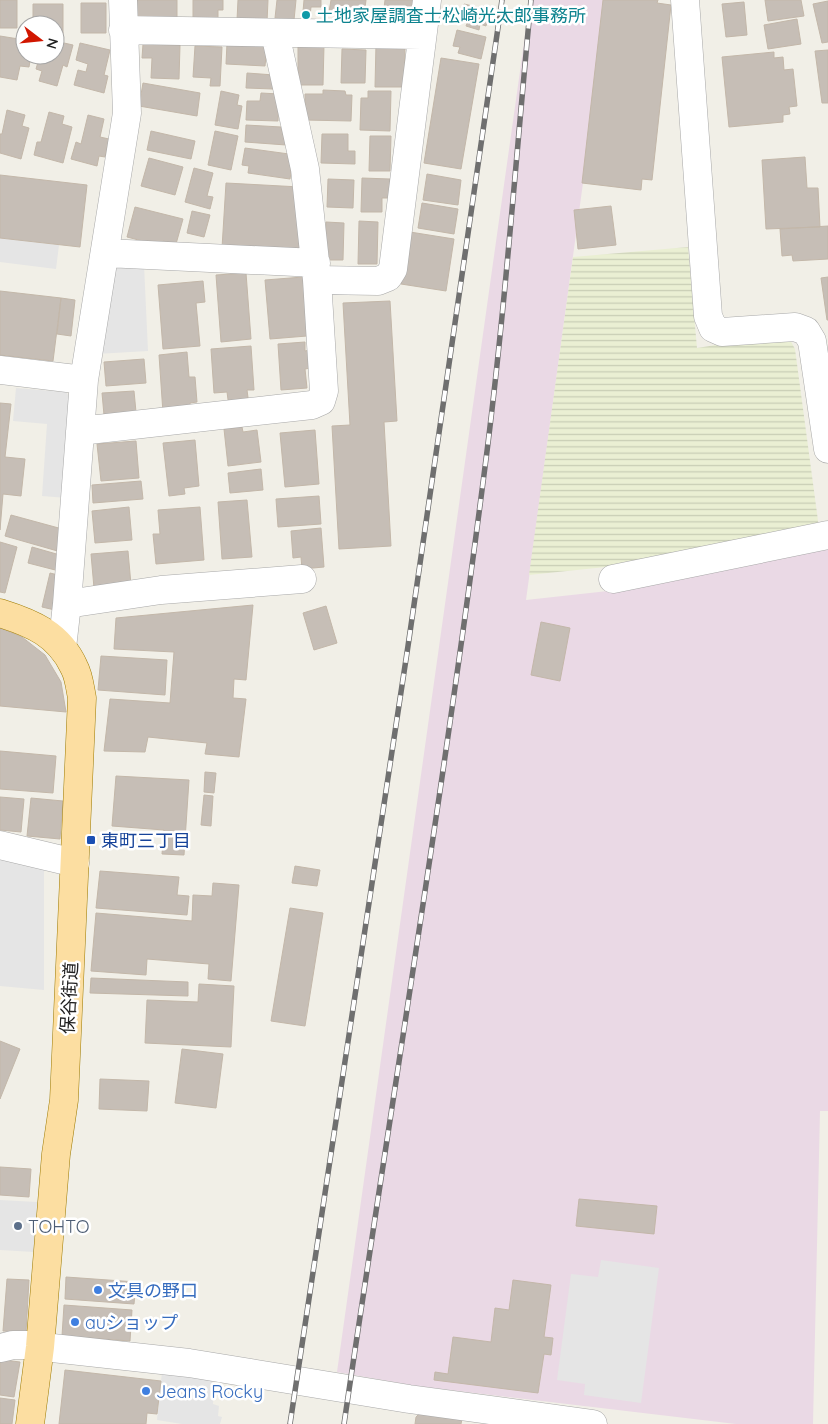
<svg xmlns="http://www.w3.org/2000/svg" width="828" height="1424" viewBox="0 0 828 1424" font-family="Quicksand,'Noto Sans JP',sans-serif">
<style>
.railway{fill:#ead9e5}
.farmland{fill:url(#farmland-rules)}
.parking{fill:#e5e5e5}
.building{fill:#c6beb6;stroke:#c3b7a9}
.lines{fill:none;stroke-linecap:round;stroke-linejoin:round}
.minor-casing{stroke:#a8a8a8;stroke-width:29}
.major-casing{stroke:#9d7a00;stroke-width:29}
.minor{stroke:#fff;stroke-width:28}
.major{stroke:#fcdea1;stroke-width:28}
.rail-casing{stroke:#6f6f6f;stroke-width:5.5}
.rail{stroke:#fff;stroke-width:4;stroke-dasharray:11;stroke-linecap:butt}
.culture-dot{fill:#0f9aa8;stroke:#fff;stroke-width:2}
.transit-dot{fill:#1a4fb4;stroke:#fff;stroke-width:2}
.service-dot{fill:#5c6f8a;stroke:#fff;stroke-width:2}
.shop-dot{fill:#3f7fe0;stroke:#fff;stroke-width:2}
.labels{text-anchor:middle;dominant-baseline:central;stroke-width:5;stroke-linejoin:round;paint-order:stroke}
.culture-label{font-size:18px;fill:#0d838f;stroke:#fff;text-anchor:start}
.transit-label{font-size:18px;fill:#164399;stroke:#fff;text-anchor:start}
.street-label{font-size:18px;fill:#212121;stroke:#fff}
.service-label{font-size:18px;fill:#4e5e75;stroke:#fff;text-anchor:start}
.shop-label{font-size:18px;fill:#366cbe;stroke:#fff;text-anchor:start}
</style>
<defs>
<pattern id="farmland-rules" width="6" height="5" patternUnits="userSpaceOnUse" patternTransform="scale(1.25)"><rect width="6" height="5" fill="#eaefd3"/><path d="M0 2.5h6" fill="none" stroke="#c8cdb5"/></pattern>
</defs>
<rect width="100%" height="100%" fill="#f1efe7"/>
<path class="railway" d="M530,0h78l-82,600 82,-9 220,-51v571h-8l-7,313h-77l-320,-38 -79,-14z"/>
<path class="farmland" d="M688,247l9,101 81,-13 11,3 6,11 24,179 -204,38 -86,9 44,-318z"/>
<path class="parking" d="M0,238l59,7 -3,24 -56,-7z
M144,265l4,86 -52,3 19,-87z
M16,388l50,4 8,12 -7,94 -25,-2 5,-72 -34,-3z
M0,858l44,10v122l-44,-4z
M0,1200l37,2 -3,50 -34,-2z
M601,1260l58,8 -18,135 -57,-8 1,-11 -28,-4 14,-106 27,3z
M162,1372l49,6 3,10 -1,16 6,2 -1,10 4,1 -2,7h-38l-25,-4z"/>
<path class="building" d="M0,0h17v28h-17z
M135,0h42v18h-42z
M193,0h30v10h-5v11h-25z
M238,0h30l-1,22 -30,-2z
M277,0h19l-2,20 -19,-2z
M304,0h17v7h-10l-2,17 -7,-1z
M331,0h35l-2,16 -35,-4z
M385,0h32l-3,23 -32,1z
M603,0h55l-1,3 14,2 -19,175 -10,-1 -1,11 -59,-7z
M765,0h36l3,16 -36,5z
M828,1v41l-6,1 -9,-39z
M744,2l3,33 -21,2 -4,-33z
M81,3h25v30h-25z
M33,4h30v31h-8v-10h-22z
M464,4l26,6 -4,16 -6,-2 -1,6 -13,-4 2,-5 -8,-1z
M797,19l4,25 -33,5 -4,-24z
M457,30l29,7 -5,22 -23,-6 2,-6 -7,-1z
M0,36l25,4v15h6l-2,12 -9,-1 -3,14 -17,-3z
M55,41l18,4 -6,22 -4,-2 -6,21 -18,-5 3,-10 -6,-2 4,-14h15z
M80,43l30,7 -6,25 4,1 -4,17 -30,-8 4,-15 8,2 2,-8 -12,-4z
M227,43l40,2 -2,21 -39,-2z
M143,44l37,1 -1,34 -28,-1 1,-20h-10z
M376,44l29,1 -1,42h-29z
M298,45h26l-1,40h-25z
M195,46l27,1 -2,39h-10l1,-8 -18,-1z
M342,49l24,1 -1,33h-24z
M828,50v53h-6l-7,-52z
M774,52v6l9,-1 1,13 9,-1 4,37 -8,1 1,7 -7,1v7l-54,5 -7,-70z
M441,58l38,6 -18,105 -37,-6z
M247,73l27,2 -1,14 -27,-1z
M143,83l57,10 -3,23 -58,-10z
M323,90l22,1 1,4h6l-1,26 -46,-1v-26h18z
M221,91l18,4 -2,10 5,1 -4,23 -23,-4z
M368,91h23l-1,40 -30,-1 1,-32h7z
M261,93l18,1 -1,27 -32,-1 1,-19h13z
M7,110l18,5 -3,11 7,2 -8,31 -21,-6v-19h2z
M49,112l15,4 -2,8 10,3 -9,36 -29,-8 3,-13h4z
M88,115l16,4 -4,18 9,2 -4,18 -6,-1 -2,10 -26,-7 5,-17 5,2z
M246,125l35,2 5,18 -41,-3z
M151,131l44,10 -4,18 -44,-9z
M215,131l23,5 -7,34 -23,-5z
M322,134h26v17h7v13l-34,-1z
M370,136h21l-1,35h-21z
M245,148l44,6 -1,5 5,1 -3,19 -42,-6 1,-7 -7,-1z
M805,157l2,31h11l2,39 -54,2 -4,-69z
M149,158l34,9 -8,28 -34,-9z
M194,168l19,5 -6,23 6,1 -3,12 -25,-7z
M427,174l34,6 -3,25 -35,-5z
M0,175l87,10 -7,62 -80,-9z
M362,178l28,1v19h-8v14h-21z
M328,179l26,1 -1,28 -26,-1z
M226,183l74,4 3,66 -81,-5z
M422,203l36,6 -4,25 -36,-6z
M611,206l5,39 -38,4 -4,-39z
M135,207l48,12 -7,25 -13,-3 -1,5 -35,-9z
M192,211l18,4 -6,22 -17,-4z
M359,221l19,1 -1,42h-19z
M326,222l18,1 -1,37h-18z
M828,226v33l-35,2 -1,-6 -10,1 -2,-27z
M410,232l44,7 -8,52 -45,-7z
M246,273l5,66 -30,3 -5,-67z
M303,277l4,59 -37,3 -5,-59z
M828,277v43h-1l-6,-42z
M203,281l2,21 -9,1 4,43 -37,3 -5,-64z
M0,291l61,7 -8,63 -53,-6z
M61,298l14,2 -4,36 -14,-2z
M390,301l7,120 -13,1 7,124 -52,3 -7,-123 18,-1 -7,-122z
M305,342v9l5,-1 1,18 -6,1 2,19 -26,2 -3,-46z
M251,346l3,44h-7l2,15 -20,2 -2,-15 -13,1 -3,-44z
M187,352l2,25h6l2,25 -7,1 1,8 -28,2 -4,-58z
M144,359l2,24 -40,3 -2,-24z
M134,391l2,21 -32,3 -2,-22z
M0,403l11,1 -6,53 20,2 -4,37 -18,-2 -3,36z
M242,427l1,5 14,-2 4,32 -33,4 -4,-37z
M315,430l4,54 -34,3 -5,-54z
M195,440l4,46 -15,2 1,6 -16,2 -6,-53z
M136,441l3,37 -38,3 -4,-37z
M261,469l2,21 -33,3 -2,-20z
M141,481l2,18 -50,4 -1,-18z
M319,496l2,28 -43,3 -2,-28z
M247,500l5,57 -30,2 -4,-57z
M129,507l3,33 -37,3 -3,-32z
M200,507l4,53 -48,4 -3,-30h7l-2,-24z
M11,515l55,15 -5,22 -56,-16z
M321,528l3,39 -22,2 -1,-12 -8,1 -2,-27z
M0,542l17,5 -12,46 -5,-1z
M32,547l35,10 -4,15 -35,-9z
M128,551l3,34 -37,3 -3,-34z
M50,573l16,4 -7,34 -17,-4z
M253,605l-7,75 -12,-1 -1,19 13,1 -7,58 -34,-3 2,-11 -59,-6 -3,15 -41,-1 6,-52 60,4 4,-51 -60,-3 2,-31z
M326,606l11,37 -23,7 -11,-37z
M541,622l29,6 -10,53 -29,-6z
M0,628l22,9 23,18 16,27 5,30 -66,-6z
M101,656l66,4 -2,35 -67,-5z
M0,751l56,5 -3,37 -53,-4z
M205,772l11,1 -2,20 -10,-1z
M116,776l73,4 -5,75 -22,-1 2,-24 -52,-4z
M204,795l9,1 -2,30 -10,-1z
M0,797l24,2 -3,33 -21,-2z
M31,798l32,3 -3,38 -33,-3z
M295,866l25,4 -3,16 -25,-3z
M100,871l79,6 -2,18 12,1 -2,19 -91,-7z
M213,883l26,2 -8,96 -23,-2 1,-15 -62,-5 -1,16 -55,-4 5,-58 96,8 1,-26 19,1z
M290,908l33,5 -18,113 -34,-5z
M91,978l97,4v14l-98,-3z
M199,984l35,2 -3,61 -86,-4 2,-43 51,2z
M0,1041l20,8 -20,50z
M182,1049l41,5 -7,54 -41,-5z
M100,1079l49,2 -2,30 -48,-2z
M0,1167l31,2 -2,28 -29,-2z
M579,1199l78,7 -3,28 -78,-8z
M66,1277l70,5 -2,22 -69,-5z
M7,1279l22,1 -3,52 -23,-1z
M513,1280l38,5 -7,52 9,1 -2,17 -7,-1 -6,39 -104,-13 1,-8 13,2 5,-37 38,5 4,-34 14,2z
M64,1305l68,5 -2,31 -68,-5z
M4,1360l16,2 -6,35 -14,-2v-33z
M65,1370l96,11 -4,33 -10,-1 -1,11h-87z
M0,1398l15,2 -3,24h-12z
M420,1413l42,6 -1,5h-46l1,-7z"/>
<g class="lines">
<g class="minor-casing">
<path id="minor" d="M685,0l23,316 5,12 9,4 73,-5 11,4 6,10 16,108
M123,30l298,5
M275,33l30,136 12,111
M106,253l210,10
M0,370l84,10
M80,431l232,-26 9,-4 3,-10 -7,-111 61,1 10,-4 5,-8 34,-269
M613,579l215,-44
M67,604l94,-14 141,-11
M62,648l5,-44 17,-224 43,-267 -4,-113
M0,845l75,18
M0,1348l13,-3h12l164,18 220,36 184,25"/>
</g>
<g class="major-casing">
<path id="major" d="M0,613c32,10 59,21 74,54 5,9 6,21 8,31l-18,402 -8,54 -16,193 -10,77"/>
</g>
<use href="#minor" class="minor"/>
<use href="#major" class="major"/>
<g class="rail-casing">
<path id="rail" d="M290,1424l118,-778 94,-646
M344,1424c47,-319 100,-637 141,-957 20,-155 31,-311 46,-467"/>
</g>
<use href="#rail" class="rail"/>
</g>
<circle class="culture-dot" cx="306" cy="15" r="5"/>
<rect class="transit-dot" x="86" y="835" width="10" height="10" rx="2.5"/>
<circle class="service-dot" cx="18" cy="1226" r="5"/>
<g class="shop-dot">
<circle cx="98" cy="1290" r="5"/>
<circle cx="75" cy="1322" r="5"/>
<circle cx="146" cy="1391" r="5"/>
</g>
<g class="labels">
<g class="culture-label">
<text x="316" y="15">土地家屋調査士松崎光太郎事務所</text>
</g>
<g class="transit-label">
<text x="101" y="840">東町三丁目</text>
</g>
<g class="street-label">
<text transform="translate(69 998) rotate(-87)">保谷街道</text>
</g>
<g class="service-label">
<text x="28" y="1226">TOHTO</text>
</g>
<g class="shop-label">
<text x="108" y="1290">文具の野口</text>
<text x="85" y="1322">auショップ</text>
<text x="156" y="1391">Jeans Rocky</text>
</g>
</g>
<g transform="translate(40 40) rotate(106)"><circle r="24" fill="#ffffff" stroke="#a6a6a6"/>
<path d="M0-4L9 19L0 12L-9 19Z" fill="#d11600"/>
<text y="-8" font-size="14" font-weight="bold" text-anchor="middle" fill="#212121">N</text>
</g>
</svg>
